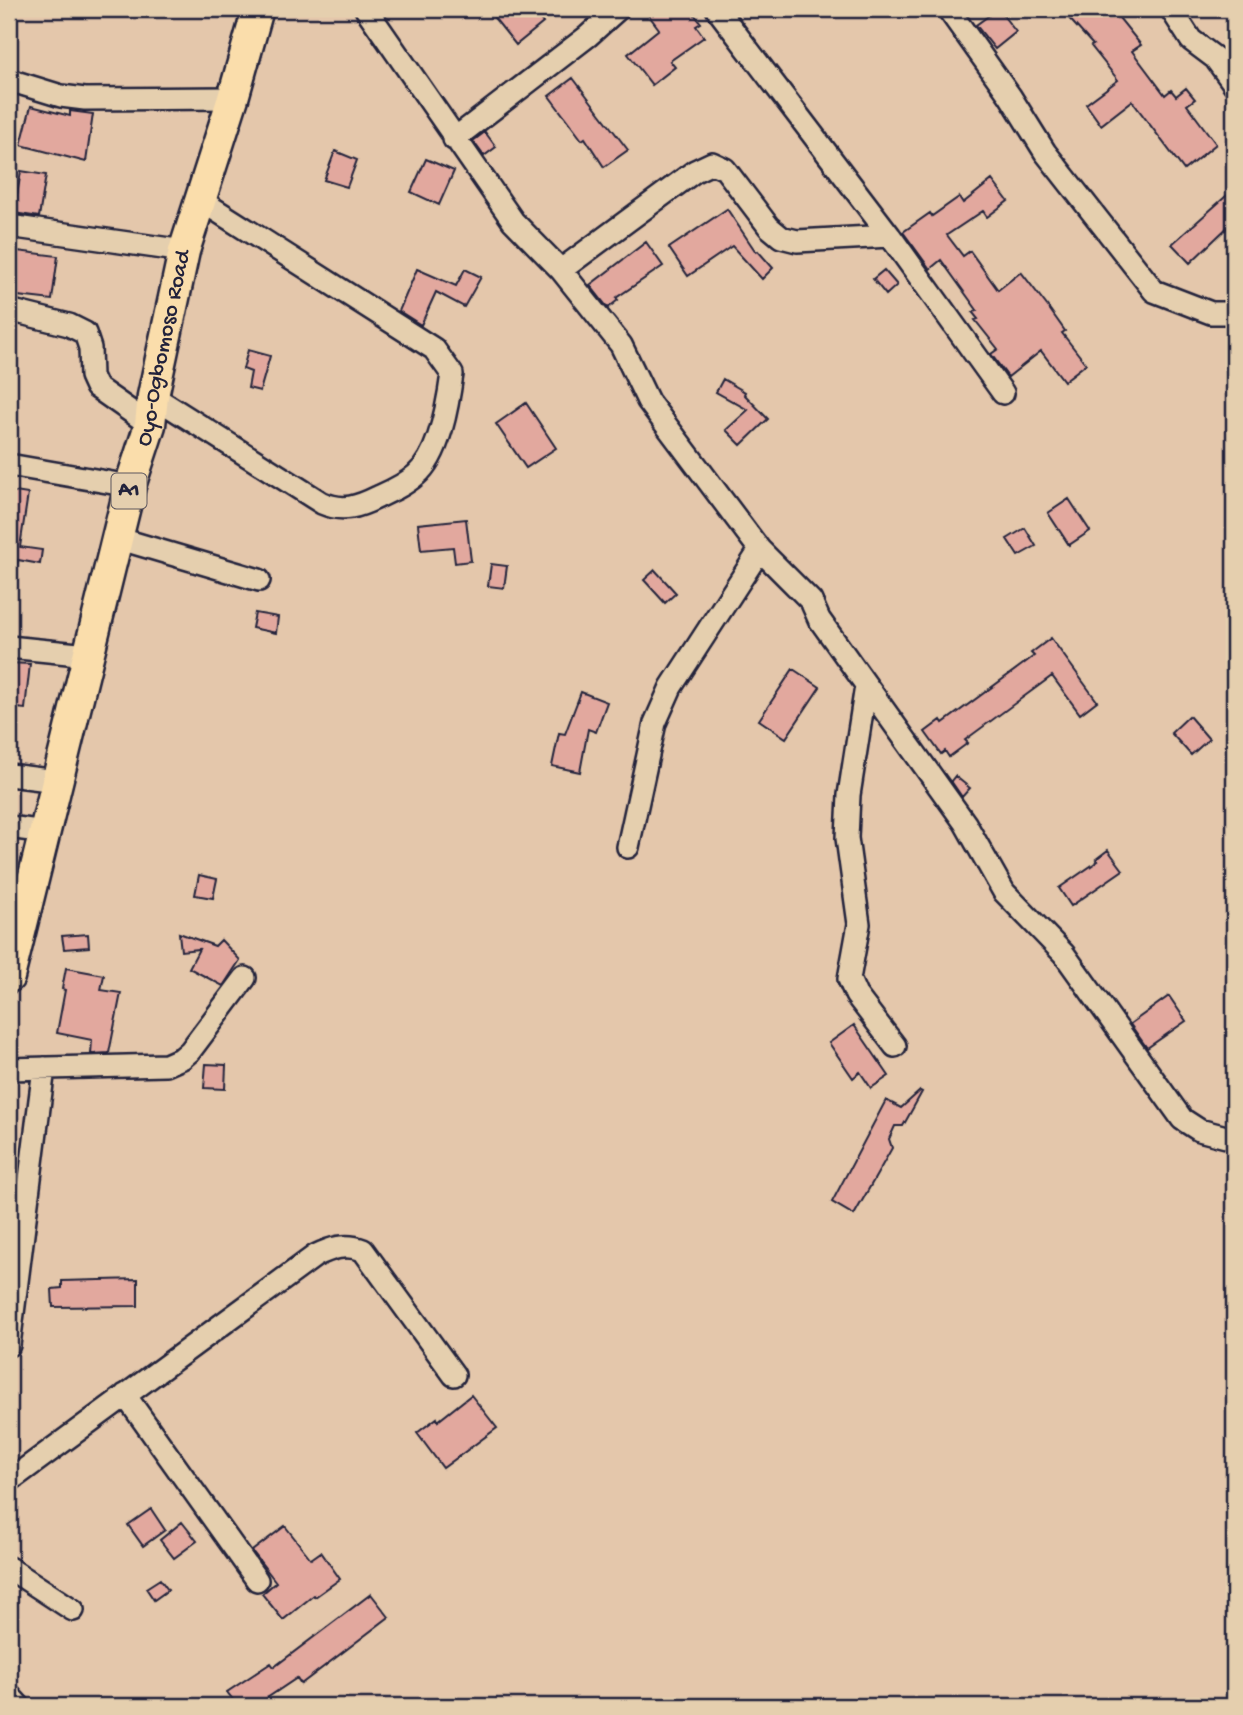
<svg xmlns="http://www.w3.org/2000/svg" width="1243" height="1715" viewBox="0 0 1243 1715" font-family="'Gochi Hand',sans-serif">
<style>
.building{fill:#e2a89e;stroke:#22223b;stroke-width:2}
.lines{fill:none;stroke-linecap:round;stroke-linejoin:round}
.minor-casing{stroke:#22223b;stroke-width:26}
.highway-casing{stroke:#22223b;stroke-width:35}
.minor{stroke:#e5cfae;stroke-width:21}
.highway{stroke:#faddab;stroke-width:30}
.labels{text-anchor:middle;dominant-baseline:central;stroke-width:5;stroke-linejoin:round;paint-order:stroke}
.shield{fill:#e5cfae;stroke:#5c565e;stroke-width:2}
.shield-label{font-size:21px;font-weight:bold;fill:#22223b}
.street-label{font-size:23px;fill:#22223b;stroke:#e5cfae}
</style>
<rect width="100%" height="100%" fill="#e4c7ab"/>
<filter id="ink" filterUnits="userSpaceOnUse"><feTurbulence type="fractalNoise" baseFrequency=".0143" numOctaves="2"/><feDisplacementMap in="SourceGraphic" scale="14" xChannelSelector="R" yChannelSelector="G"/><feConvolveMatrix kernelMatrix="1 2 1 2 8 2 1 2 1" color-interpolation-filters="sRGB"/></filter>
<g filter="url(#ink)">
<path class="building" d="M487,9h45l11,14 -27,22z
M644,9h46l11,14 -5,3 8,11 -34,24 5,6 -23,18 -24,-31 31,-25z
M998,9l18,23 -21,17 -19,-24z
M1073,9h39l29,36 -9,6 33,44 6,-5 5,6 10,-8 9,11 -8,6 29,39 -32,26 -52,-69 -31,24 -15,-21 32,-24 -27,-34 2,-1 -27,-30z
M573,78l55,72 -24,17 -19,-29 -3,2 -33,-44z
M31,106l39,10v-5l23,3 -7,48 -65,-17z
M485,132l11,15 -12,9 -11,-15z
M335,151l22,9 -10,27 -23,-7z
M426,159l28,12 -15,34 -28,-13z
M21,171l25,4 -7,42 -25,-4z
M992,180l16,21 -21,16 -4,-6 -36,24 16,21 7,-5 28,39 23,-18 27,35 17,24 -3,2 24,31 -22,17 -23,-30 -33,26 -17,-23 7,-5 -23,-29 3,-1 -5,-6 4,-3 -36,-50 -11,9 -27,-37 27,-19 2,3 27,-19 4,6z
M1234,189v32l-44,42 -18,-19z
M727,209l29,43 2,-1 15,17 -11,11 -30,-33 -44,30 -19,-28z
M646,242l17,24 -47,32 2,2 -10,8 -18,-23z
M9,250l49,6 -6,44 -43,-5z
M417,269l39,17 9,-17 16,8 -17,30 -28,-15 -15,33 -22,-14z
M884,270l13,15 -11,10 -13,-16z
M248,350l22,6 -10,35 -12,-3 3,-16 -8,-3z
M723,379l22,13 -1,2 24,25 -27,26 -15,-15 22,-20 -32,-18z
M526,403l30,45 -30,20 -30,-44z
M9,491l19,3 -8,53 22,3 -2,14 -22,-4 -2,8h-7z
M1069,499l21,32 -21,14 -21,-32z
M466,519l5,42 -16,2 -2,-16 -32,3 -3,-26z
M1025,528l11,18 -18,10 -11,-17z
M491,564l16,2 -3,22 -16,-2z
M655,570l21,23 -11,10 -21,-23z
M255,613l23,4 -2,16 -24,-5z
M1051,638l46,63 -17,13 -28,-38 -87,64 3,3 -19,14 -4,-6 -4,3 -16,-22 16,-12 2,3 91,-67 -3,-3z
M9,663l21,1 -5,45 -16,-2z
M793,669l27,18 -34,51 -27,-18z
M581,692l26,10 -11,30 -8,-3 -8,43 -28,-6 7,-33 6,1z
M1189,716l20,23 -18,16 -20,-22z
M955,776l15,12 -8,9 -11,-16z
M1108,850l15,20 -52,36 -12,-18 39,-27 -2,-2z
M199,875l18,4 -4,19 -18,-3z
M179,933l36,13 6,-6 19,20 -17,26 -34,-18 10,-19 -18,2z
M88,934l1,13 -25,2 -2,-13z
M66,968l38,7 -3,15 20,3 -12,60 -18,1 1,-14 -35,-7 8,-43 -3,-1z
M1169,996l17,25 -39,27 -17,-24z
M854,1025l35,51 -18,12 -11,-16 -7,6 -24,-35z
M206,1064l20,1 -1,24 -21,-1z
M920,1091l2,1 -19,34h-8l-6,13 3,9 -38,67 -22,-13 54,-102 15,8z
M138,1279v27l-85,1 -1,-18 10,-1v-7z
M471,1395l26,33 -54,40 -26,-35 20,-15 1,3z
M151,1509l14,21 -22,16 -15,-21z
M182,1522l15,19 -23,17 -14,-18z
M285,1526l26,33 10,-7 19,27 -25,18 -1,-2 -31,25 -21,-26 14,-12 -24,-31z
M160,1579l8,11 -14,10 -8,-12z
M371,1594l18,23 -88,67 -4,-6 -42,28h-17l-11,-14 44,-29 3,4z"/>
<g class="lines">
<g class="minor-casing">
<path id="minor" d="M366,9l147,212 48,49 60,75 27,56 112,149 51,51 8,18 146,204 39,69 60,62 118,165 17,11 35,9
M717,9l173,227 113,157
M948,9l62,87 35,56 109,139 57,22h23
M1171,9l20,31 24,18 19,26
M9,80l52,16 24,3 148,-1
M454,139l134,-103 30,-27
M9,226l175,25
M561,270l134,-99 17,-8 13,6 44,58 12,10 16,4 93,-5
M9,310l60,15 16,8 5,15 1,28 5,11 54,38
M153,396l169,107c21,9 36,4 56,-6 13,-6 27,-12 38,-22 24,-20 32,-71 36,-101l-18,-25 -234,-149
M9,465l121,21
M117,538l142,42
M9,647l79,8
M866,686l-17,109 -2,43 12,86 -10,55 7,16 39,51
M9,775l48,6
M9,827l36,5
M628,847l27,-124 16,-36 89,-137
M9,1069l157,-4 16,-7 8,-7 55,-73
M9,1345l35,-277
M125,1395l132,185
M9,1481l306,-225c16,-8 31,-13 48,-6l91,125
M9,1568l64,42
M9,1695l10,11"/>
</g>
<g class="highway-casing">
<g id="highway">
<path id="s1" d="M9,977l121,-491 20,-61 3,-29 31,-145 49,-153 25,-89"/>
</g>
</g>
<use href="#minor" class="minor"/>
<use href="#highway" class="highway"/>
</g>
</g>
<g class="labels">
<rect class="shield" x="111.5" y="473.5" width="35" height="35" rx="5"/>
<g class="shield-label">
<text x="129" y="491">A1</text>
</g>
<g class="street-label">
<text stroke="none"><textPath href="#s1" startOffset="648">Oyo-Ogbomoso Road</textPath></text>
</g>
</g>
<rect width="1243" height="1715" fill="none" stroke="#e5cfae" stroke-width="35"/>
<rect x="18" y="18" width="1208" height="1680" fill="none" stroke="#22223b" stroke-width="2.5" filter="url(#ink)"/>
</svg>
